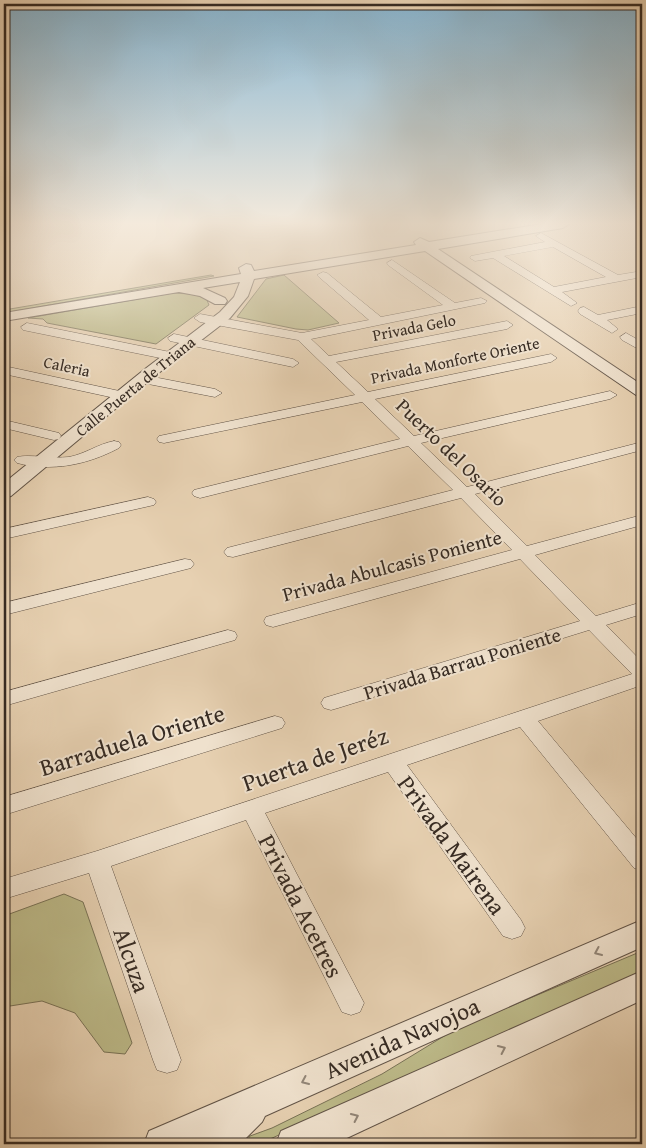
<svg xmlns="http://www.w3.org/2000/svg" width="646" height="1148" viewBox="0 0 646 1148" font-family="'Gentium Book Plus',serif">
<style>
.green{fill:#bcb988;stroke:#797256}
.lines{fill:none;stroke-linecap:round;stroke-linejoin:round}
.minor-casing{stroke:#625447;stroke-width:1}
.tertiary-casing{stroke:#625447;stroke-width:2}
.minor{fill:#efe1cd;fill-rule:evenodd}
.tertiary{fill:#efe1cd;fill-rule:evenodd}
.oneway{stroke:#928678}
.labels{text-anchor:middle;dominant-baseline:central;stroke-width:4;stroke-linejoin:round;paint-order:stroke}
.far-street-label{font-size:16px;fill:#362b23;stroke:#efe1cd}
.street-label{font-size:20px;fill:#362b23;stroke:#efe1cd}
.near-street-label{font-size:24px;fill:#362b23;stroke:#efe1cd}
</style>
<rect width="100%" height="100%" fill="#e7d1b2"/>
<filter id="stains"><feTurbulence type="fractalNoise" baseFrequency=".004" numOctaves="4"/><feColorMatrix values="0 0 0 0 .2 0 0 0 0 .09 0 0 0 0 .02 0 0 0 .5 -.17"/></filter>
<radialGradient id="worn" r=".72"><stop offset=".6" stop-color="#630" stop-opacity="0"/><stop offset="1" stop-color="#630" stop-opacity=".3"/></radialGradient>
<path class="green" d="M211,275l3,1 -210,37v-3z
M284,275l55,48 -31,7 -12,-1 -59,-12 29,-38z
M173,293l18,1 15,4 3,7 -53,39 -109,-21 -4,-4 -15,-1z
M64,894l19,8 49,141 -7,11 -21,-2 -29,-39 -33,-12 -32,5 -6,4v-94z
M642,951v20l-383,173 -14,-1 5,-7 22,-8 110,-54 72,-44z"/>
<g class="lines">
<g class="minor-casing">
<path id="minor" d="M541,233l77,42 24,-4v6l-80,15 15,11 -6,3 -78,-48 -18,3 -5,-3 1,-2 74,-14 -9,-6zM553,247l53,30 -52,10 -50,-31z
M392,260l63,43 26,-5 6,3 -2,2 -174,36 18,17 178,-35 6,4 -6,4 -171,33 32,30 183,-38 6,4 -6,4 -176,37 39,37 196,-45 7,4 -7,4 -189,44 46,44 175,-45v8l-167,44 52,52 115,-31v10l-107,30 61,61 46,-14v12l-36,11 36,37v23l-104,36 104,124v26l-8,-3 -114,-141 -113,38 114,155 4,8 -4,8 -9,3 -9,-3 -115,-164 -123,41 99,190 -4,9 -9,3 -9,-3 -96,-192 -135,46 70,194 -4,10 -10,3 -10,-3 -4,-10 -64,-187 -85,26v-20l93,-28 535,-177 -43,-44 -251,78 -7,2 -7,-2 -3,-5 3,-5 256,-77 -60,-62 -247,68 -7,-2 -2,-4 2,-4 246,-67 -51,-52 -228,59 -6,-1 -3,-4 3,-4 226,-58 -45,-44 -208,52 -6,-2 -2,-3 2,-3 206,-51 -38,-37 -198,41 -5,-1 -2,-3 2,-3 5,-1 191,-40 -57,-55 -98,-18 -6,-4 6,-4 102,19 67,-13 -50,-43 -2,-2 6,-3 4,1 54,44 62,-12 -55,-40 -1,-2z
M584,307l14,8 44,-9v7l-35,7 11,9 -6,4 -32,-19 -2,-3 2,-3z
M27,323l143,29 6,4 -6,4 -147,-30 -2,-3z
M626,333l16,9v9l-20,-11 -2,-3z
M174,334l119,25 6,4 -6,4 -123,-26 -2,-3z
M4,366l120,26 7,4 -7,4 -120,-26z
M143,375l72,14 7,4 -7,4 -77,-15 -2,-3 2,-3z
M4,420l55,13 2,3 -2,3 -5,1 -50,-12z
M114,441l5,1 2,3 -2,3c-32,17 -67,24 -102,15l-3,-3 3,-3c13,-3 35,2 52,0 16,-3 29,-13 45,-16z
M148,497l6,2 2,3 -2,3 -150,34v-10z
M185,559l6,1 3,4 -3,4 -187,47v-12z
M228,630l7,2 2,4 -2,4 -231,66v-14z
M275,716l7,2 3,5 -3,5 -278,87v-18z"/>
</g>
<g class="tertiary-casing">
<path id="tertiary" d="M542,224h27l-6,4 -125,21 204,136v12l-6,-2 -211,-144 -171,28 -6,17 -18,22 -74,57 -145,121 -7,2v-15l141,-114 75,-57 14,-15 6,-15 -37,6 22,10 2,3 -2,3h-10l-15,-8 -21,-4 -175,29v-8l237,-39 -2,-6 7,-4 5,1 3,6 162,-26 -2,-3 6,-4 9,4z
M642,920v27l-377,169 -3,6 -22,22h-96l5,-13z
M642,971v29l-308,144h-58l5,-13z"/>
</g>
<use href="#minor" class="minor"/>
<use href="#tertiary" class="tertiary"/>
</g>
<defs><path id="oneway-chevron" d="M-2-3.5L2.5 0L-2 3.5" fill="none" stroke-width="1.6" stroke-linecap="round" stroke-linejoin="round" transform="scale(1.25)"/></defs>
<g class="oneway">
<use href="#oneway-chevron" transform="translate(598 952) rotate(156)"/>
<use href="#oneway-chevron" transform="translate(502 1049) rotate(-25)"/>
<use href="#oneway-chevron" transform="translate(305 1081) rotate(156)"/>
<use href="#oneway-chevron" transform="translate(355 1117) rotate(-25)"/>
</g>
<linearGradient id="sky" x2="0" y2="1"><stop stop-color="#87b5d1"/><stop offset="0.58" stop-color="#f4eadc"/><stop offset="1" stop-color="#f4eadc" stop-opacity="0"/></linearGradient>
<rect width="646" height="385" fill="url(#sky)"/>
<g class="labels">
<g class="far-street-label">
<text transform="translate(414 327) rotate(-11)">Privada Gelo</text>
<text transform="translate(455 360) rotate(-12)">Privada Monforte Oriente</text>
<text transform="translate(67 366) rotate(12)">Caleria</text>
<text transform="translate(135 386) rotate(-39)">Calle Puerta de Triana</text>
</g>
<g class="street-label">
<text transform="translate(452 452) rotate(44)">Puerto del Osario</text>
<text transform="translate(392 565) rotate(-15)">Privada Abulcasis Poniente</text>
<text transform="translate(462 663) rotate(-17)">Privada Barrau Poniente</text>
</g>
<g class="near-street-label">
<text transform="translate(132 740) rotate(-17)">Barraduela Oriente</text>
<text transform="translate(315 759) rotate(-19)">Puerta de Jeréz</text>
<text transform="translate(452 845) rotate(54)">Privada Mairena</text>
<text transform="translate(301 906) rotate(63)">Privada Acetres</text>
<text transform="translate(132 960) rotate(71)">Alcuza</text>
<text transform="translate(402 1038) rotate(-24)">Avenida Navojoa</text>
</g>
</g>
<rect width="646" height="1148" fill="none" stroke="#e7d1b2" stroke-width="20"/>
<rect x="5" y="5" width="636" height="1138" fill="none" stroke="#362b23" stroke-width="2.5"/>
<rect x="10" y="10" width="626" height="1128" fill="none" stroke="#362b23"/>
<rect width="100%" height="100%" filter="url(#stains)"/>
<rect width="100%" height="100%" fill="url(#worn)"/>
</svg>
